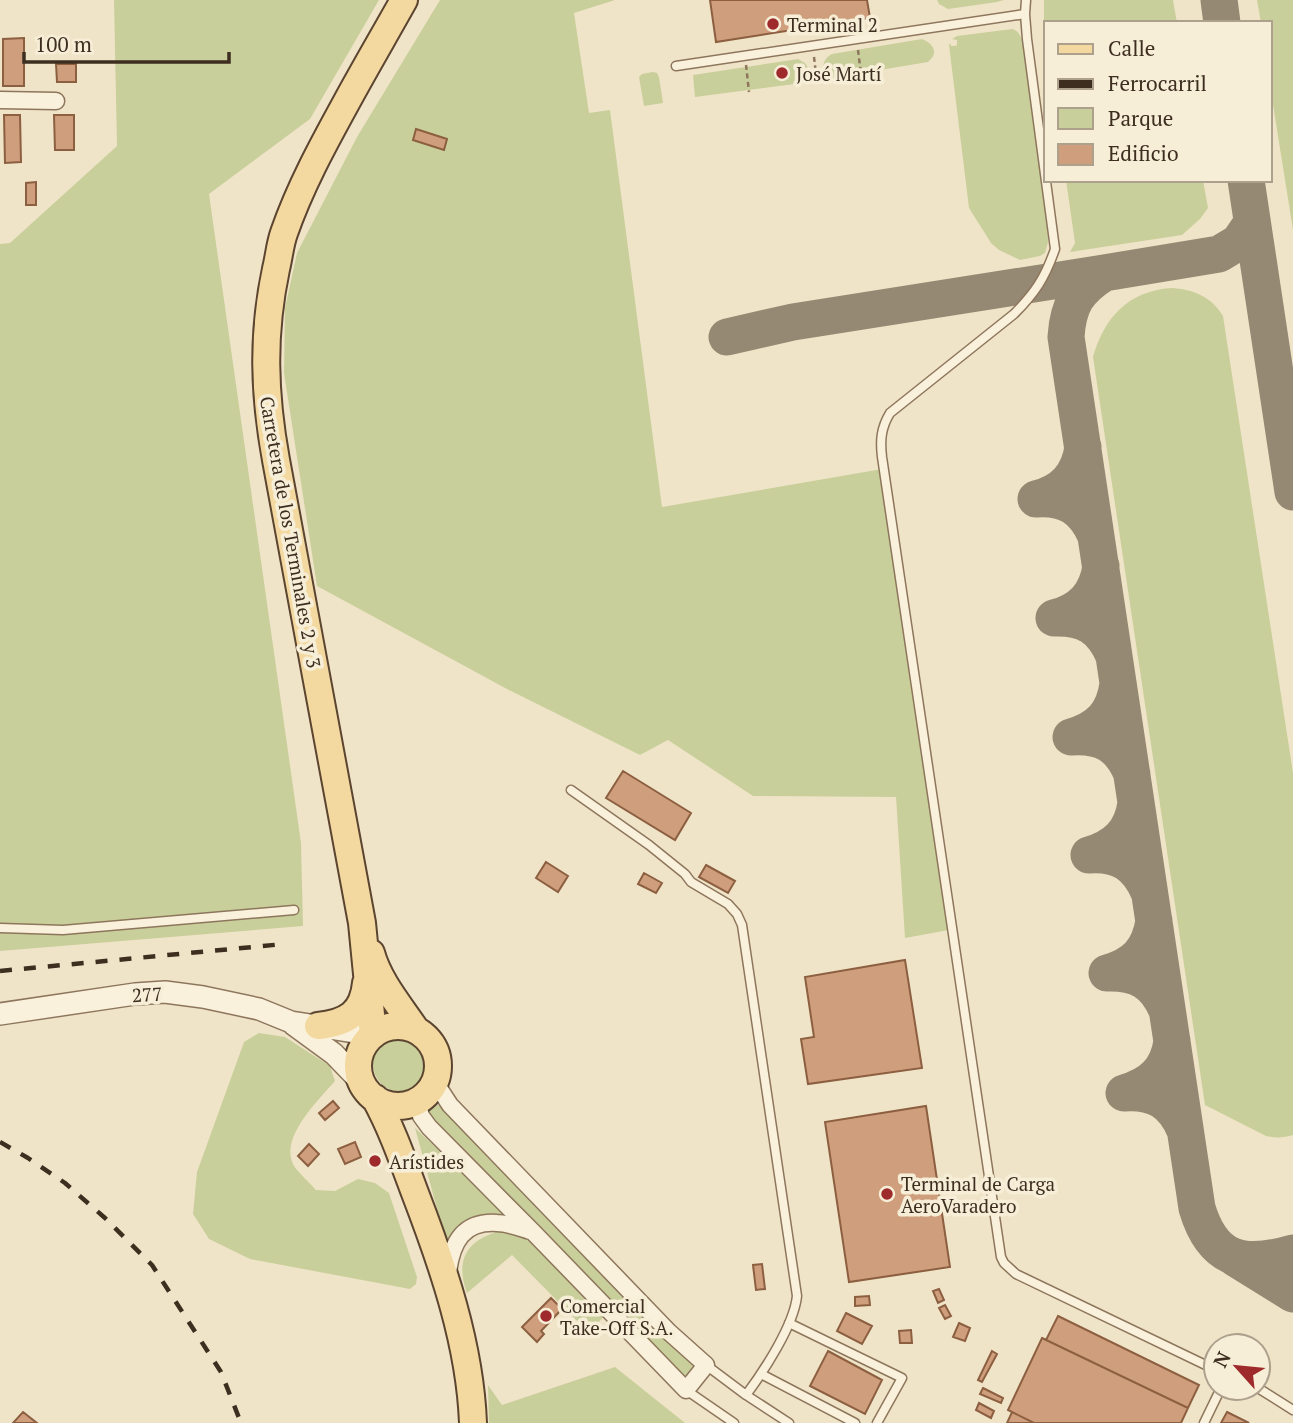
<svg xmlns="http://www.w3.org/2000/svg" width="1293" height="1423" viewBox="0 0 1293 1423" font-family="'PT Serif',serif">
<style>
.green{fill:#c9cf9b}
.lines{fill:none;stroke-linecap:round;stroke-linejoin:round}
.taxiway{stroke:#968974;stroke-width:37}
.building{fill:#cf9f7d;stroke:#8d5f41;stroke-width:2}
.service-casing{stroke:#8d765c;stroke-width:11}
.minor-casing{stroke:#8d765c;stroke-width:19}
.tertiary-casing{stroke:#8d765c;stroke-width:24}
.primary-casing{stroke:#5b4430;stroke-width:30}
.path{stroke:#8d765c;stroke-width:2.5;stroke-dasharray:5 3.5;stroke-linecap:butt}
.service{stroke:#faf1dc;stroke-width:8}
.minor{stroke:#faf1dc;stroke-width:16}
.tertiary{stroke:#faf1dc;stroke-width:21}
.primary{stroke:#f3d9a0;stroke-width:26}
.rail{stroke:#3d2e20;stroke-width:4.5;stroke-dasharray:12 12;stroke-linecap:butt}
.poi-dot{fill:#9e2a2b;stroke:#f7eed8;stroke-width:2.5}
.labels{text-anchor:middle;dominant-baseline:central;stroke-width:7;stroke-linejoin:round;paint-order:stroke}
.poi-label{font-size:19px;fill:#3d2e20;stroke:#f7eed8;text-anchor:start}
.street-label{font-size:19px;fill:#3d2e20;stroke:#f7eed8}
</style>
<rect width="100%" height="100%" fill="#f0e4c8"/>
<path class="green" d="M114,0h265l-69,119 -101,75 92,649 2,83 -303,25v-707l10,-1 107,-97z
M440,0h175l-41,13 15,100 21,-3 52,397 220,-38 67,461 -44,8 -9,-141 -143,-1 -85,-56 -28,15 -133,-66 -190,-103 -33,-213 1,-65 12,-55 60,-116z
M937,0h67l-7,2 -49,7 -9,-5z
M1044,0h129l4,23h-131v35l-2,-16z
M1257,0h36v230l-23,-144v-63h-9z
M1012,29c8,2 9,9 12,17l23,170 1,26 -3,11 -5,3 -20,4 -21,-10 -8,-7 -22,-35 -20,-163 1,-2 1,3h4l2,-1v-5l-5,-1 5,-3z
M922,39c12,5 17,14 6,23l-96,16c-12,-6 -11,-18 0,-24z
M798,59l7,4 4,6v6l-7,8 -107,14 -2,-22z
M653,72l4,1 2,4 4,26 -19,3 -5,-29 3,-3z
M1066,180h137l5,28 -8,11 -18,16 -112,17 5,-9z
M1171,288c22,1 41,9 52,28l70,457v362c-9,3 -18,3 -27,1l-61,-31 -112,-748c11,-39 35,-66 78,-69z
M259,1033l26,4 45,29 5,15c-16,19 -57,57 -41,85 2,4 18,19 22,24l19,1 23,-12 17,4 14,10 28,84 -1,7 -6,5 -160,-30 -41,-20 -16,-25 4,-42 47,-130z
M373 1064a28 28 0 1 1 56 0a28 28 0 1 1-56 0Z
M431,1104h5l5,3 154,161 99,93 1,7 -6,8h-6l-253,-257 -4,-6 1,-5z
M415,1128l97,90c-38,-9 -43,2 -64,31z
M500,1231l23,4 12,7 71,72 -17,19 -77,-78 -45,38c-12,-32 -1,-53 33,-62z
M615,1367l70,56h-196l-1,-38 14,20z"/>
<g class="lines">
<path class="taxiway" d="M1219,0l3,23
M1246,180l47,312
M1252,223l-13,19 -20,12 -115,19c-27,17 -36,32 -38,64l131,871c16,54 47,59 96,45
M727,337l66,-15 311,-49
M1083,447c-4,29 -20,45 -47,52 30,-2 48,9 60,37
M1101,566c-4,29 -20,45 -47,52 30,-1 48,9 60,38
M1118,684c-4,30 -19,45 -47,53 31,-2 49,8 61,37
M1136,803c-4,29 -20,44 -47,52 30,-2 48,9 60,37
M1154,921c-5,30 -19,44 -47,52 30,-1 48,9 60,37
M1172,1041c-4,29 -20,44 -48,52 31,-2 49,9 61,37
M1235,1258l58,36"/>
</g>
<path class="building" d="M710,0h157l3,18 -154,24z
M24,38v48h-21v-47z
M56,64h20v18h-19z
M4,115h16l1,47 -16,1z
M54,115h20v35h-19z
M416,129l31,10 -3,11 -31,-10z
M36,182v23h-10v-22z
M623,771l68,42 -16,27 -69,-42z
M546,862l22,14 -10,16 -22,-14z
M706,865l29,16 -7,12 -29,-16z
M644,873l18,10 -6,10 -18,-9z
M905,960l17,108 -114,16 -7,-45 13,-2 -9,-60z
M333,1101l6,7 -14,12 -6,-7z
M926,1106l24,161 -101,15 -24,-160z
M355,1142l6,15 -16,7 -7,-15z
M309,1144l10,10 -11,12 -10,-10z
M762,1264l3,25 -9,1 -3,-25z
M939,1289l5,11 -6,3 -5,-12z
M869,1296l1,9 -15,1v-9z
M551,1298l11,11 -21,22 3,3 -7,8 -15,-15z
M945,1305l6,11 -6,3 -6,-11z
M846,1313l26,13 -10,18 -25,-13z
M1058,1316l141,69 -11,23 -142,-68z
M959,1323l11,5 -5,13 -12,-4z
M911,1330l1,13h-12l-1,-12z
M1042,1338l146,70 -7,15h-147l-26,-13z
M828,1351l54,29 -17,34 -55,-28z
M992,1351l5,3 -15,28 -4,-2z
M983,1388l20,10 -2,5 -21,-9z
M979,1403l15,8 -3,7 -15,-8z
M23,1412l14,11h-24z
M1012,1412l22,11h-27z
M1227,1412l22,11h-28z"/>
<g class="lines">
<g class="service-casing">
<path id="service" d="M1026,0l-1,14 2,25 28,210c-10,29 -20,44 -41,65l-124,99c-9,15 -10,27 -8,44l119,800 3,6 12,11 200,96
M676,66l349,-52
M571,790l78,55 36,29 6,8 37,22 9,10 5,11 55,371c-3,29 -33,75 -51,99
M0,928l63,2 231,-20
M789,1323l113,55 -25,45
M706,1365l40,30 43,28
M761,1374l94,49
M1258,1388l35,22
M686,1390l48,33
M1204,1423l17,-35"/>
</g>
<g class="minor-casing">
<path id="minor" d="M0,100l56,1
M417,1102l4,14 8,11 104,105 153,158 20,-25 -37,-33 -219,-227 -15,-23
M448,1272c4,-30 15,-51 49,-49 11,0 23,5 33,8"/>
</g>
<g class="tertiary-casing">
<path id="tertiary" d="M0,1014l135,-20 30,-2 38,5 56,12 32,13 82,13
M293,1024l41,30 28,29"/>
</g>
<g class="primary-casing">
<path id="primary" d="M371,953c8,29 29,53 45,77
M318,1026c29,-3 45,-13 48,-43
M358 1066a40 40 0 1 1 80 0a40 40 0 1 1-80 0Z
M373,1035l-11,-112 -86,-463c-12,-66 -14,-125 0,-191 3,-12 4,-25 8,-36 16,-46 39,-88 62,-130 19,-35 39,-69 58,-103
M375,1098c17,31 28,63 40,95 28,73 55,151 58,230"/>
</g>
<path class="path" d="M853,21l2,9
M811,28l1,8
M858,50l3,24
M814,57l3,25
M746,65l3,27"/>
<use href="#service" class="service"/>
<use href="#minor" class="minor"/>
<use href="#tertiary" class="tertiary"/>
<use href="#primary" class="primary"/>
<path class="rail" d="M0,971l284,-27
M0,1142l28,16 37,25 40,35 47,47 69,107 20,51"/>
</g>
<g class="poi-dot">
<circle cx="773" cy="24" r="7"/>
<circle cx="782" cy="73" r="7"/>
<circle cx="375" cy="1161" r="7"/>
<circle cx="887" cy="1194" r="7"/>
<circle cx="546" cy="1316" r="7"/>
</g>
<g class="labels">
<g class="poi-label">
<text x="787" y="24">Terminal 2</text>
<text x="796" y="73">José Martí</text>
<text x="389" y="1161">Arístides</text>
<text x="901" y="1183">Terminal de Carga<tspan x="901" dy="22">AeroVaradero</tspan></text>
<text x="560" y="1305">Comercial<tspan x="560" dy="22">Take-Off S.A.</tspan></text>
</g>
<g class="street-label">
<text transform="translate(291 532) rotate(80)">Carretera de los Terminales 2 y 3</text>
<text transform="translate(147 994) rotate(-3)">277</text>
</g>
</g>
<rect x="1044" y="21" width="228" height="161" fill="#f7eed8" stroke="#ada18e" stroke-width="2"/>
<rect x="1058" y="44" width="35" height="10" fill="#f3d9a0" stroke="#ada18e" stroke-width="2"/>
<text x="1108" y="56" font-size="21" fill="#3d2e20">Calle</text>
<rect x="1058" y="79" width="35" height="10" fill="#3d2e20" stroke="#ada18e" stroke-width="2"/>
<text x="1108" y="91" font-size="21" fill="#3d2e20">Ferrocarril</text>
<rect x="1058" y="108" width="35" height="21" fill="#c9cf9b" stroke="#ada18e" stroke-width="2"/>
<text x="1108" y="126" font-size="21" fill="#3d2e20">Parque</text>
<rect x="1058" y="144" width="35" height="21" fill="#cf9f7d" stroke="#ada18e" stroke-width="2"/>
<text x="1108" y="161" font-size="21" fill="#3d2e20">Edificio</text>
<g transform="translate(1237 1367) rotate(297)"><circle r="33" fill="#f7eed8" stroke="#ada18e" stroke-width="2"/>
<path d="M0-5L12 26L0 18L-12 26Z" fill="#9e2a2b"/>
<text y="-10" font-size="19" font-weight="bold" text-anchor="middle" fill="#3d2e20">N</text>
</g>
<path d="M24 52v10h205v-10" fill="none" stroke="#3d2e20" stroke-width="3.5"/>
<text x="35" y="52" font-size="21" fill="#3d2e20" stroke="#f7eed8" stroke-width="5" paint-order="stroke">100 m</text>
</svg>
